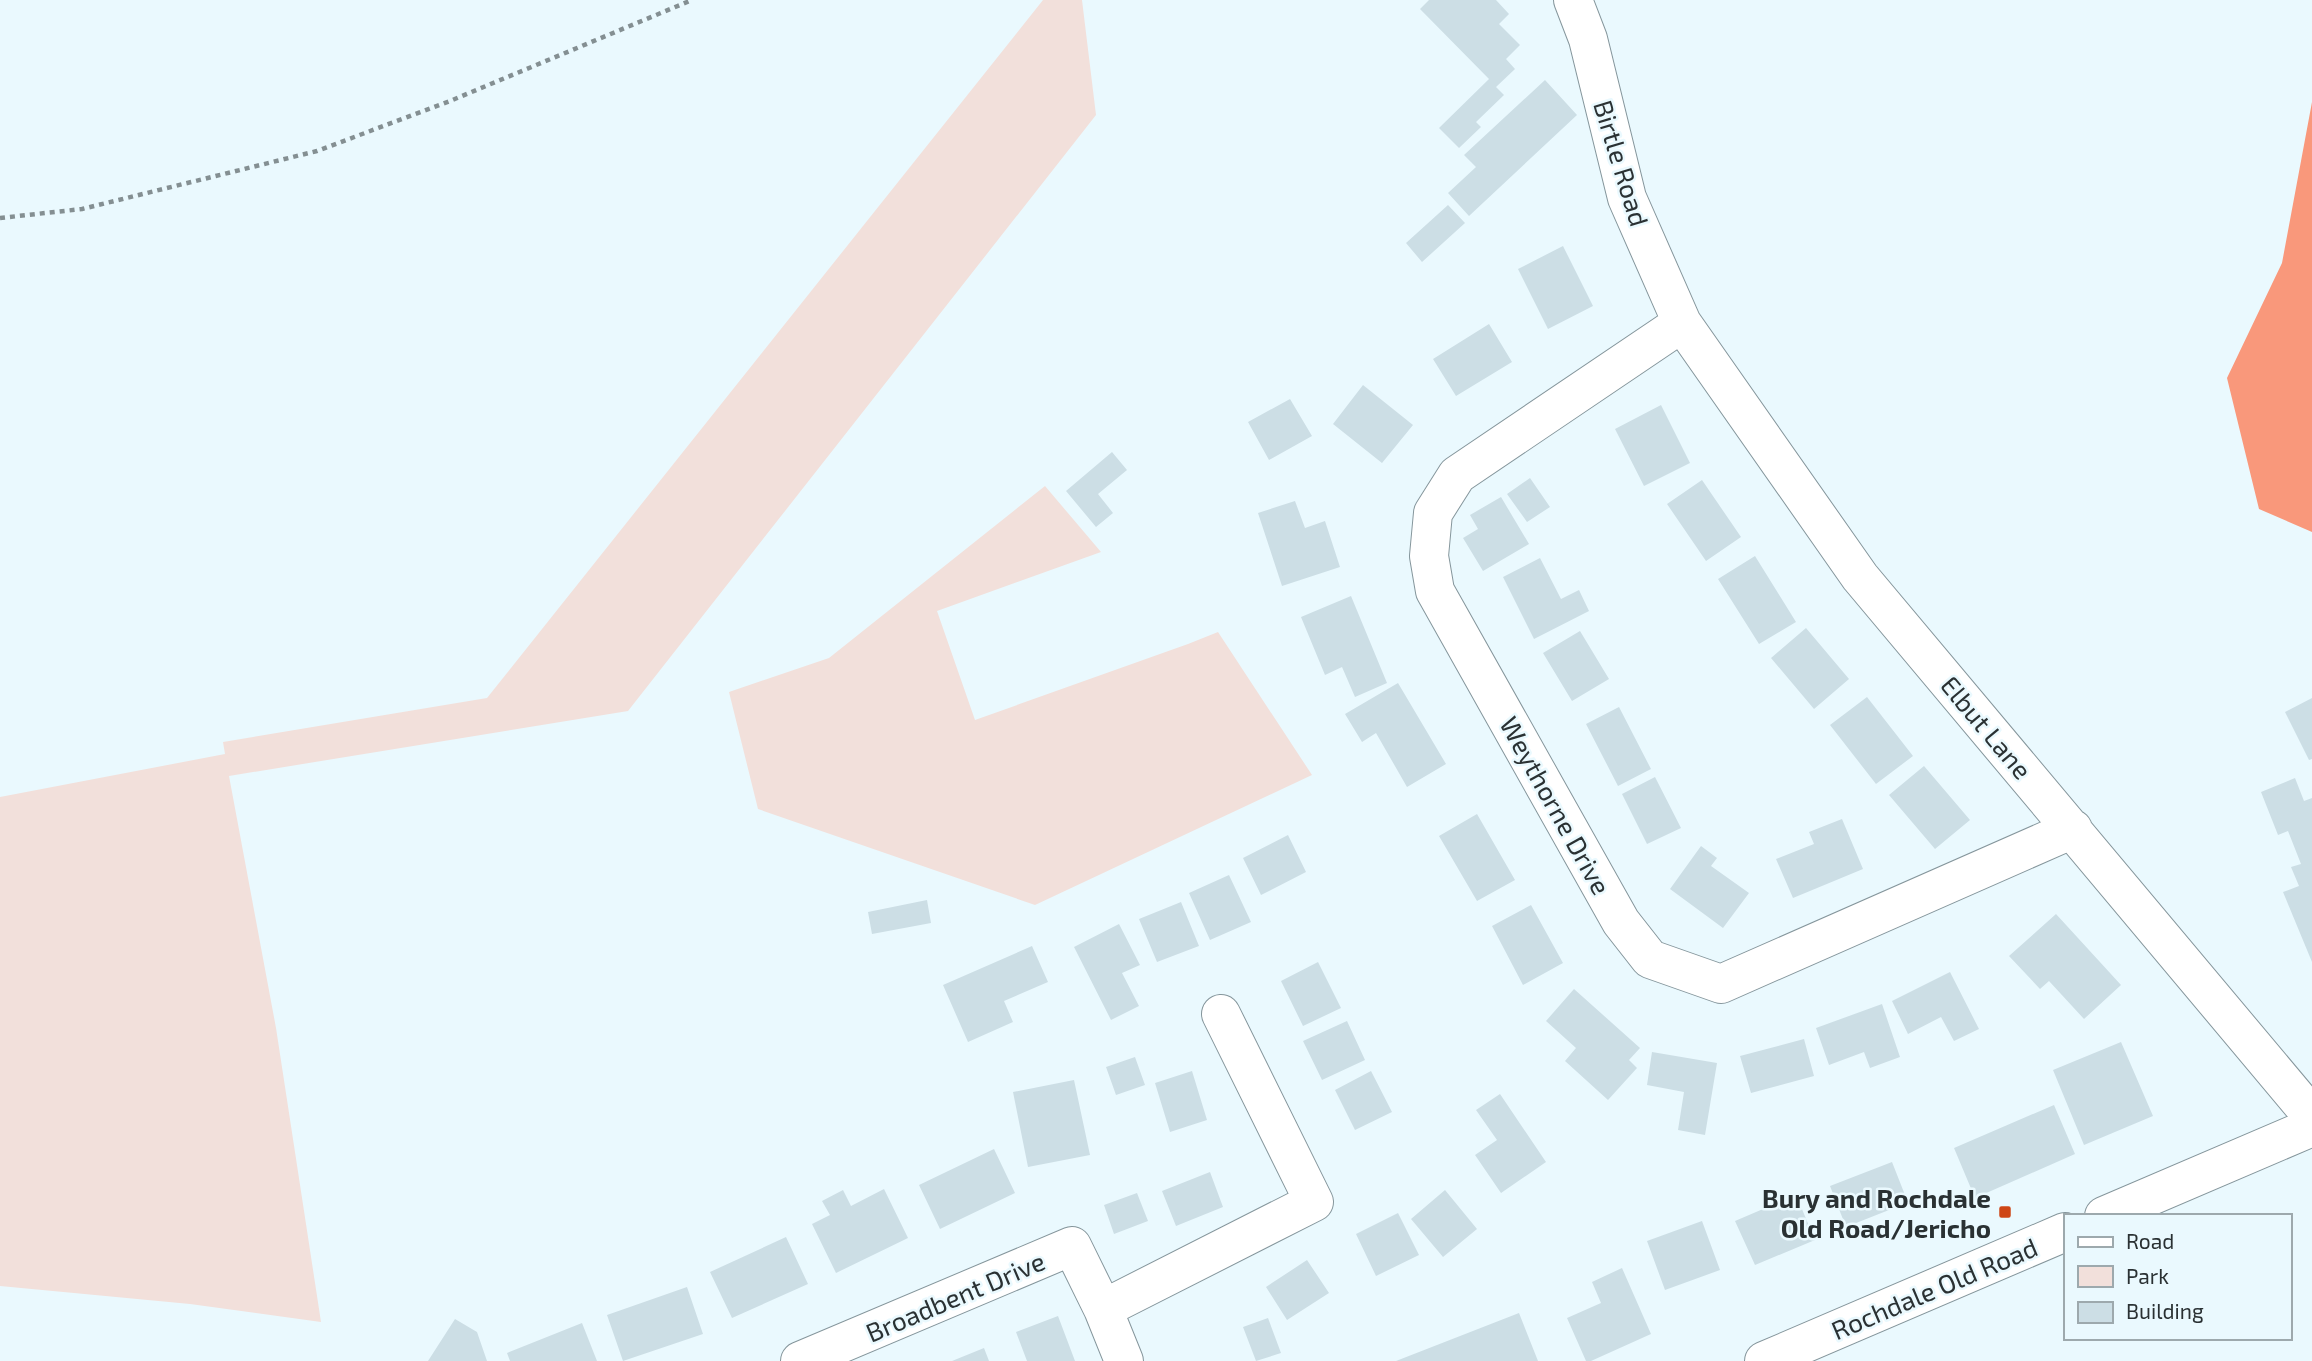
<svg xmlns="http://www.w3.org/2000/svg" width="2312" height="1361" viewBox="0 0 2312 1361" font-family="'Exo 2',sans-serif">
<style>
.green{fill:#f2e0db}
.forest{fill:#f9987b}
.building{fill:#ccdee5}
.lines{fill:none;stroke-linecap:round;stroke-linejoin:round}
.street-casing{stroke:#85969c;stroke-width:40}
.secondary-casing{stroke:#85969c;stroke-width:40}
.path{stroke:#848f92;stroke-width:4.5;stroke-dasharray:5 5;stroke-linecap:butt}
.street{stroke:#fff;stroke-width:38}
.secondary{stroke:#fff;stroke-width:38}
.poi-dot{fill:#ce4616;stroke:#eaf9fe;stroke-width:2.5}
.labels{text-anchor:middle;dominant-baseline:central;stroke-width:5;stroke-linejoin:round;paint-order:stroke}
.street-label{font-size:26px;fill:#2a3133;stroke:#eaf9fe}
.poi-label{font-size:26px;font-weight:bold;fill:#2a3133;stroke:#eaf9fe;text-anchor:end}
</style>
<rect width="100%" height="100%" fill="#eaf9fe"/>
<path class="green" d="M1043,0h39l14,115 -468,596 -399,65 47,252 45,294 -131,-18 -190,-18v-489l225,-43 -2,-12 264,-44z
M1045,486l56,66 -164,59 38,109 213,-76 30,-12 94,143 -277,130 -277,-96 -29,-117 100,-34z"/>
<path class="forest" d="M2312,102v430l-53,-23 -32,-131 55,-115z"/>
<path class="building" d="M1429,0h67l13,14 -10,10 21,21 -14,14 9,10 -19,18 8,8 -28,27 5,5 -22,21 -20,-20 50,-49 -69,-70z
M1545,80l32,35 -108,101 -21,-23 28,-26 -12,-12z
M1448,205l17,18 -43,39 -16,-19z
M1563,246l30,60 -45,23 -30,-60z
M1489,324l23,38 -56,34 -23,-37z
M1363,385l50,40 -31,38 -49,-39z
M1290,399l22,37 -43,24 -21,-38z
M1661,405l29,58 -46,23 -29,-57z
M1112,452l15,18 -29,24 15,19 -17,14 -30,-36z
M1530,478l20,29 -23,15 -20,-28z
M1702,480l39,57 -35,24 -39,-57z
M1501,497l28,47 -46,27 -20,-33 15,-9 -8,-14z
M1295,501l10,27 20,-7 15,46 -58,19 -24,-73z
M1755,556l41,66 -37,22 -41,-65z
M1540,558l21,41 18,-9 10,21 -55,28 -31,-62z
M1351,596l36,87 -32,14 -13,-30 -17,8 -24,-58z
M1806,628l43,51 -35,30 -43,-51z
M1580,631l29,48 -37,22 -29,-48z
M1398,683l48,81 -39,23 -31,-54 -14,9 -17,-28z
M1867,697l46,59 -37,28 -46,-59z
M2312,698v61l-3,1 -24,-48z
M1619,707l32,62 -33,17 -32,-62z
M1924,766l46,54 -35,29 -46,-54z
M1655,777l26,51 -34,16 -25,-50z
M2295,778l9,23 8,-3v164l-29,-70 16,-6 -8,-19 10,-3 -13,-33 -10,4 -17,-43z
M1477,814l38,66 -38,21 -38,-65z
M1842,819l21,50 -70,29 -17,-39 38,-15 -5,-12z
M1288,835l18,37 -45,23 -18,-37z
M1701,846l16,12 -6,8 38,27 -26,35 -53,-39z
M1229,875l22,47 -41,18 -21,-47z
M927,900l4,23 -59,11 -4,-22z
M1181,902l18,44 -42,16 -18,-43z
M1531,905l32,58 -40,22 -31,-59z
M2056,914l65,71 -37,34 -35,-38 -9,8 -31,-33z
M1119,924l21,41 -18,8 17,33 -28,14 -37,-73z
M1032,946l16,36 -44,19 9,21 -45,20 -25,-57z
M1318,962l23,46 -38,18 -22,-45z
M1950,972l29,57 -25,12 -13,-24 -33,17 -16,-33z
M1574,989l66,59 -11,12 8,8 -29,32 -43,-39 11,-13 -30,-27z
M1882,1004l18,53 -30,11 -6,-16 -35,13 -13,-37z
M1347,1021l18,39 -43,20 -19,-39z
M1804,1039l10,37 -63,17 -11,-37z
M2121,1042l32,74 -69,29 -31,-75z
M1652,1052l65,11 -12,72 -27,-5 6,-38 -37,-7z
M1135,1057l10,28 -29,10 -10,-28z
M1192,1071l15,49 -37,12 -15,-49z
M1371,1071l21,41 -37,18 -20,-40z
M1074,1080l16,75 -62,12 -15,-75z
M1500,1094l46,68 -45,31 -26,-38 22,-15 -21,-30z
M2054,1105l21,49 -100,44 -21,-50z
M994,1149l21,44 -75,36 -21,-44z
M1892,1162l13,33 -19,7 3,8 -43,17 -16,-41z
M1210,1172l13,35 -47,19 -14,-35z
M884,1189l24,49 -72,35 -24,-49 18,-9 -8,-14 21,-11 8,16z
M1445,1190l32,39 -34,28 -32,-38z
M1137,1193l11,28 -34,13 -10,-29z
M1796,1195l19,45 -60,25 -20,-44z
M1398,1213l21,42 -43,21 -20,-42z
M1702,1221l18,49 -55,20 -18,-49z
M786,1237l22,47 -76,34 -22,-46z
M1307,1260l22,33 -42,27 -21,-33z
M1622,1268l29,66 -60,27h-5l-19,-43 34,-15 -9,-21z
M687,1287l16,47 -80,27 -16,-46z
M1519,1313l19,48h-142z
M1058,1316l17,45h-48l-11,-29z
M1268,1318l13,35 -25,8 -13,-34z
M455,1319l22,13 10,29h-59z
M582,1323l15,38h-87l-3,-8z
M984,1348l5,13h-37z"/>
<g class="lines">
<g class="street-casing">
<path id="street" d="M1573,0l15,39 39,159 55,125 178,254 452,539
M1682,323l-225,152 -24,38 -4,43 6,35 186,331 29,37 71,25 352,-155
M1103,1309l211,-107 -93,-188
M800,1361l272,-115 31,63 21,52"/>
</g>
<g class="secondary-casing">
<path id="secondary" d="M2104,1216l208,-89
M1764,1361l301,-129"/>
</g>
<path class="path" d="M0,218l82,-9 235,-58 133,-50 242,-101"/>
<use href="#street" class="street"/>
<use href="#secondary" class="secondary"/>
</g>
<rect class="poi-dot" x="1998" y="1205" width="14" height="14" rx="3.5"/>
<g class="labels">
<g class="street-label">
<text transform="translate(1622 163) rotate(73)">Birtle Road</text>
<text transform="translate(1987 727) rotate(50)">Elbut Lane</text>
<text transform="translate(1556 805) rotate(61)">Weythorne Drive</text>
<text transform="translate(1934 1288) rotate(-23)">Rochdale Old Road</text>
<text transform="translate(955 1296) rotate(-23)">Broadbent Drive</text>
</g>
<g class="poi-label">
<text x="1991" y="1197">Bury and Rochdale<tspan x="1991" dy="30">Old Road/Jericho</tspan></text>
</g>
</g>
<rect x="2064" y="1214" width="228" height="126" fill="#eaf9fe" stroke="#9da9ad" stroke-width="2"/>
<rect x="2078" y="1237" width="35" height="10" fill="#ffffff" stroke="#9da9ad" stroke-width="2"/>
<text x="2126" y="1249" font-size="21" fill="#2a3133">Road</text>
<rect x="2078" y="1266" width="35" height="21" fill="#f2e0db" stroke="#9da9ad" stroke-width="2"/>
<text x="2126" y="1284" font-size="21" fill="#2a3133">Park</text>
<rect x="2078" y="1302" width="35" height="21" fill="#ccdee5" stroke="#9da9ad" stroke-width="2"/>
<text x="2126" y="1319" font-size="21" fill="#2a3133">Building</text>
</svg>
